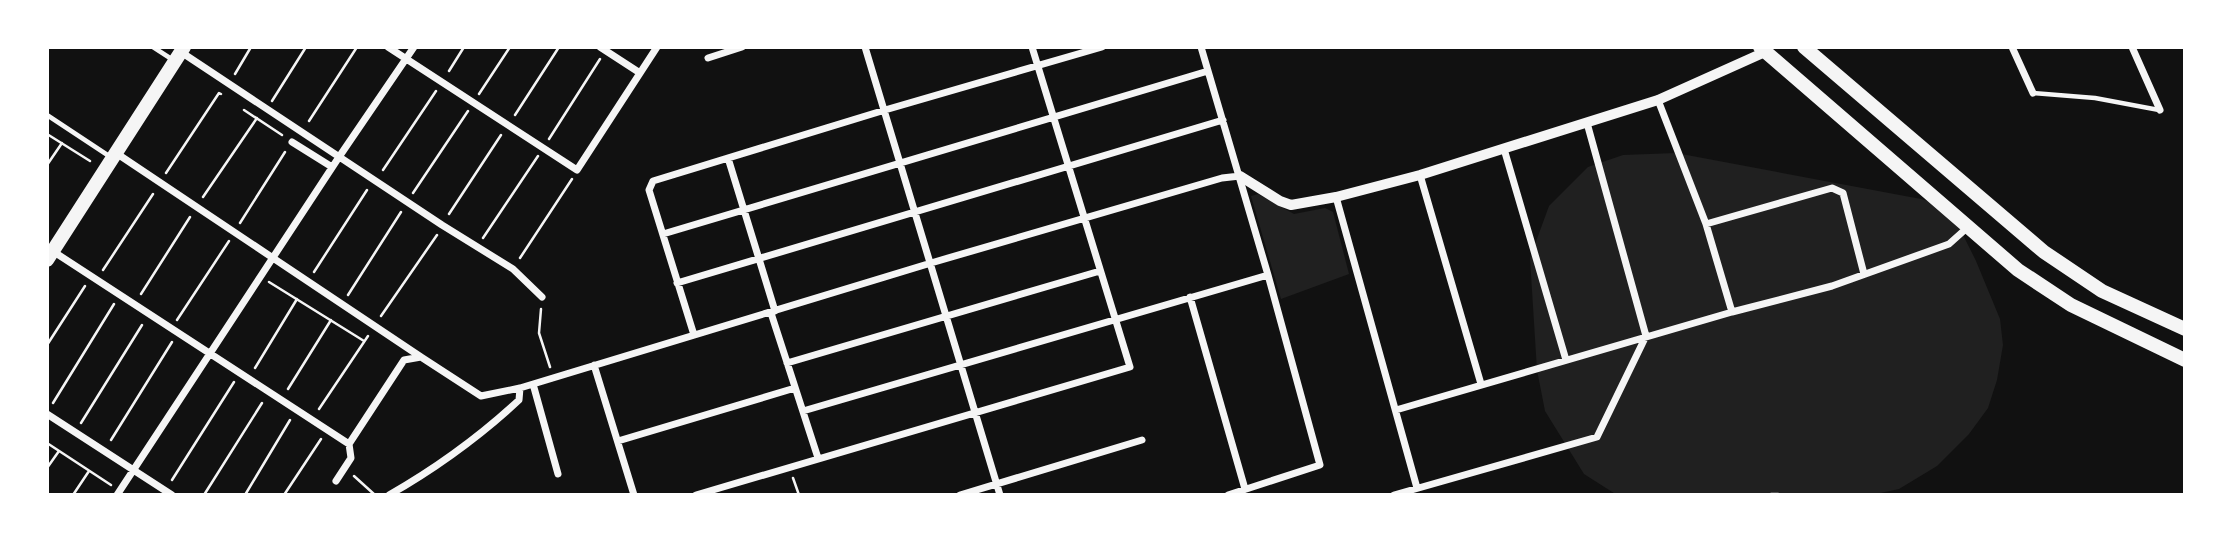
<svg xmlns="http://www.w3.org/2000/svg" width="2232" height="542" viewBox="0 0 2232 542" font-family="Merriweather,serif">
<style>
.green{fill:#202020}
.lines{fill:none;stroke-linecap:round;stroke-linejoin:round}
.path{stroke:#f5f5f5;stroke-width:2.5}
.service{stroke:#f5f5f5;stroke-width:4.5}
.minor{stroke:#f5f5f5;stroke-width:7}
.tertiary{stroke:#f5f5f5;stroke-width:10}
.primary{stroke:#f5f5f5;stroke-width:14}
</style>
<rect width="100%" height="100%" fill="#111"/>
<path class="green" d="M1676,153l245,46 23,7 11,13 21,42 24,58 3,26 -6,35 -9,28 -19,26 -32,32 -38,23 -28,6h-254l-33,-21 -39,-63 -8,-41 -7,-112 19,-52 39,-39 35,-12z
M1258,194l36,20 31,-6 8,4 16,62 -68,25 -30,-103z"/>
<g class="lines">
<path class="path" d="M449,71l15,-24
M235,74l16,-27
M479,94l31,-47
M272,101l34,-54
M244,110l38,25
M515,115l44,-68
M309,121l48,-74
M47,134l43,27
M549,139l51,-80
M47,165l15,-22
M383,170l53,-79
M166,173l53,-80 2,1
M413,193l55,-82
M203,197l54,-79
M449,214l52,-79
M240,223l45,-71
M483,238l55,-82
M520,258l52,-79
M103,270l50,-76
M314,272l53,-82
M269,282l95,59
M141,294l49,-77
M348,295l53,-83
M541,309l-2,24 11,34
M381,316l56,-81
M177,320l52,-79
M47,345l38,-59
M255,368l42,-69
M288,389l43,-69
M53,403l61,-99
M319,409l49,-73
M81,423l61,-98
M111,440l61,-98
M47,443l64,42
M47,468l12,-17
M354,476l21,19
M793,478l6,17
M172,480l62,-98
M73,495l16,-24
M204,495l58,-92
M245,495l45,-75
M284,495l37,-56"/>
<path class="service" d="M153,47l20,13
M2033,93l62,5 64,12
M47,115l62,41
M1771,495h7"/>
<path class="minor" d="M388,47l189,123 80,-123
M600,47l40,26
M865,47l135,448
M1201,47l67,228 52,190 -92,30
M2012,47l21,46
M2132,47l28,63
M181,52l261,173 71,44 29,28
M708,58l34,-11
M1658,100l48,124 26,88
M292,142l40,25
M1504,149l62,211
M116,153l305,204
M728,158l47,153
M1420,175l61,209
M1336,197l81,291
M1706,224l126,-36 11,5 21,81
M663,234l545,-163
M51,250l298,194 55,-84 17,-3 60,39 39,-8 411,-125 291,-85 18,-2
M677,283l546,-163
M1190,297l55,192
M771,313l47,145
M694,335l-45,-145 4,-9 232,-71 217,-63
M787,363l313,-92
M594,365l40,130
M533,384l25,90
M1396,410l336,-98 100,-26 117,-42 19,-17
M803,411l465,-136
M47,414l125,81
M618,441l177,-53
M336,481l15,-23 -2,-14
M117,495l222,-338 75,-110
M389,495c49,-28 89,-57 130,-95l1,-12
M696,495l434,-128 -98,-320
M960,495l182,-55
M1394,495l203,-58 49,-101 -59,-213"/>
<path class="tertiary" d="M1240,176l40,25 11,4 45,-8 84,-22 238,-75 107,-48"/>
<path class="primary" d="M1760,47l258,223 53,35 114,55
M1804,47l240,205 58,39 83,38
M47,260l137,-213"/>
</g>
<rect width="2232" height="542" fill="none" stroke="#ffffff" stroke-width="98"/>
</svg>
